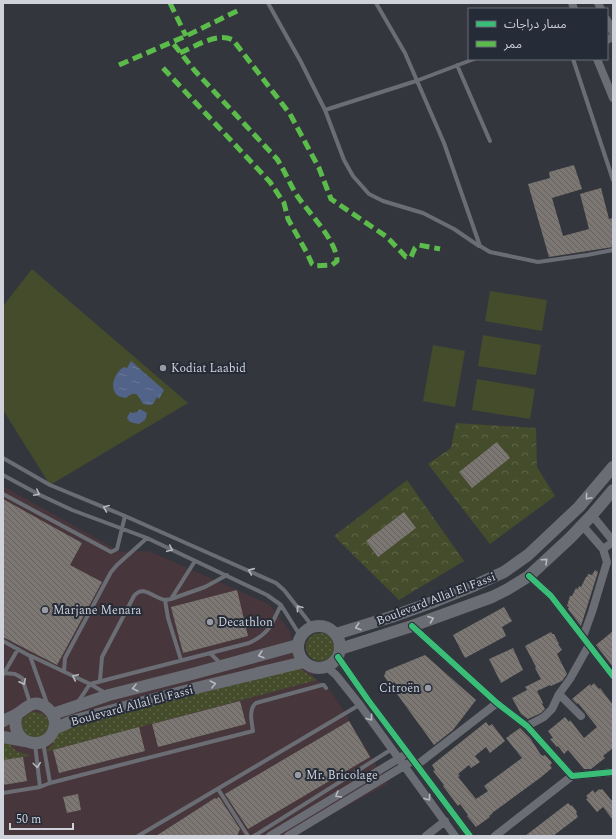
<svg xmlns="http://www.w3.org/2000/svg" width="616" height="839" viewBox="0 0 616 839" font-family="Spectral,'Noto Sans Arabic',serif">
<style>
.commercial{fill:#47363b}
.grass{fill:url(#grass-dots)}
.forest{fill:url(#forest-crowns)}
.green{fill:#454c2b}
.water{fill:url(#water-ripples)}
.building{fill:url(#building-back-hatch)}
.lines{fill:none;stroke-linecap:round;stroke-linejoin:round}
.service{stroke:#6a6d73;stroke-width:4}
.minor{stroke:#6a6d73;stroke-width:8}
.secondary{stroke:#6a6d73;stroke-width:12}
.quiet{stroke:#5cbc4b;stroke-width:5;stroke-dasharray:10 5;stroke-linecap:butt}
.cycleway-casing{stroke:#252b37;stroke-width:8}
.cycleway{stroke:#3abd76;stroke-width:6}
.oneway{stroke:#b6b9c1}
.poi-dot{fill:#989ba4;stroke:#252b37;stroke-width:1.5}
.labels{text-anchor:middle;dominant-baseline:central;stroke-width:4;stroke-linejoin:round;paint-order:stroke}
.poi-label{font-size:12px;fill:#cfd2db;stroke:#252b37;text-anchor:start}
.street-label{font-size:12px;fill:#cfd2db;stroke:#252b37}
</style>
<defs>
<pattern id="grass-dots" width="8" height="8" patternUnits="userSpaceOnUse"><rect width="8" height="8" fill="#454c2b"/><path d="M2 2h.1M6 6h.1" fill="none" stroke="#5f6549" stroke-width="1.8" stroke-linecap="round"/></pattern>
<pattern id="forest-crowns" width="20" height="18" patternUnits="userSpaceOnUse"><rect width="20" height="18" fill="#454c2b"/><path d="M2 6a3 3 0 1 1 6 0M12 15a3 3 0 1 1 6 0" fill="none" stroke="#5f6549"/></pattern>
<pattern id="water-ripples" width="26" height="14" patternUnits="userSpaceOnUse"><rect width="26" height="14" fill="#516388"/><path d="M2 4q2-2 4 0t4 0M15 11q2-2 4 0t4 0" fill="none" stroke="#697898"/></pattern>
<pattern id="building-back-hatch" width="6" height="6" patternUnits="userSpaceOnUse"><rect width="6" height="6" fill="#7c7772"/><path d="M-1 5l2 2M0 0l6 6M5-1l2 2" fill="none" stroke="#63615f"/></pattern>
</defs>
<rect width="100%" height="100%" fill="#33363d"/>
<path class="commercial" d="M3,486l118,66 28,-1 120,53 21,27 7,26 20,23 12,8 19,29 1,4 39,63 -97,52h-288z"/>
<path class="grass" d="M306 647a14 14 0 1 1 28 0a14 14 0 1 1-28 0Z
M297,667l20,13 -272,72 7,-7 7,-15z
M32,712c11,0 18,5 18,17l-11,11 -15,-6c-3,-11 -4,-17 8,-22z
M6,741l10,10 15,5 -28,4v-18z"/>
<path class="forest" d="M456,423l80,5 1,39 18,29 -65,48 -62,-80 23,-16z
M407,480l57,81 -65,39 -65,-64z"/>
<path class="green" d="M32,269l156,134 -138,82 -47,-75v-104z
M490,291l57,9 -5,31 -57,-10z
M483,335l58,10 -5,30 -58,-9z
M433,345l32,6 -10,56 -32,-6z
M477,379l58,10 -5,30 -58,-9z"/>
<path class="water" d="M131,361l33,29 -5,9 -2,-2 -4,7 -4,1 -6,-1c-5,-8 -6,-15 -17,-6 -3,-1 -7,-1 -9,-3 -8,-8 -2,-23 7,-28l3,1z
M140,409l7,4 -2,7 -6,4 -9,-2 -3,-4 3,-6 2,1 5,-1z"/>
<path class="building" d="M574,165l8,24 -30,9 11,38 26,-7 -9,-35 21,-6 8,31 4,-1v29l-64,10 -21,-73 22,-6 -1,-6z
M497,442l13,16 -38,30 -13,-16z
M3,499l79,44 -12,22 32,17 -45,83 -54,-28z
M404,512l12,16 -38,29 -12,-16z
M595,570l3,2 -17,54 -13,-17 1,-2 -2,-1 3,-10h2l4,-8 2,1 1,-3 2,1 5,-10h1l1,-3 4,1z
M237,590l11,46 -65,17 -12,-46z
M504,607l8,14 -10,6 4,9 -41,22 -12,-23z
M613,631v36l-17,-22z
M551,632l1,2h2l5,10h-1l4,6 -5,4 10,20 -5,7 -11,5 -1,-1 -13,6 6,12 -1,1 3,5 -4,4 -13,6 -7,-5 -9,-16 15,-8 -2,-3 16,-8 -6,-11 1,-1 -11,-21z
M513,648l10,22 -22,13 -12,-24z
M425,655l51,45 -23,30 -19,15 -50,-69 2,-5z
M594,683l5,6 1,-1 13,17v43l-10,8 2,2 -14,11h-7l-16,-19 -4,4 -6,-8 -1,1 -7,-8 3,-1 -5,-7 17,-14 4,5 1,-2 14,18 13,-11 -19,-24 -1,1 -5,-5 18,-15 1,2z
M240,701l6,23 -88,23 -6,-23z
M349,721l21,36 -122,72 -23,-35z
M486,722l3,4 3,-2 13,17 -15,12 -4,-6 -11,9 5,6 -9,6 -2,-3 -11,9 2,2 -2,1 18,22 12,-8 -4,-5 38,-28 -16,-20 14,-10 10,10 11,17h1l1,1 2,-1 3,3 4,5 -2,2 2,3 -12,10 -48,35v1l-3,2 1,1 -14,10 -9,-11 1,-1 -8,-11 -2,2 -15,-20 1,-1 -11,-14 2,-1 -3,-5z
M139,727l6,24 -86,22 -6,-23z
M23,757l4,24 -24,4v-25z
M599,789l1,1 2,-1 11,13v18l-10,-13 -6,5 -11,-13 2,-1 -2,-2 7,-6 2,3z
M78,794l3,16 -14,3 -4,-16z
M219,797l21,32 -3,7h-81l59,-38 1,1z
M568,803l3,3 1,-1 5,7 -1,1 2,4 -25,19h-28z"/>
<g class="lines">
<path class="service" d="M268,3l33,59 24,48 19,50 9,16 16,18 14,7 40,12 31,16 25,17
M376,3l29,50 39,90 36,103 10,6 48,10 49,-7 26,-5
M573,59l40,121
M457,65l33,76
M325,110l91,-29 58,-22
M3,458l47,27 75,31 151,67 8,7 29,37
M3,475l35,19 34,16 75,28 120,57 14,10 20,32
M3,494l108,58 6,-3 8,-33
M171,599l34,-12 22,-12
M165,600l3,18 13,42
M3,641l27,15 18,50
M210,653l11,11
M31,656l59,28 17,10
M64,671l1,-13 46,-86 6,-7 30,-27
M4,673l11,1 7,4 8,25
M3,675l15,-26
M100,680l2,-23 32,-61c9,-12 19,2 31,4 1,0 5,-1 6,-1l24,-38
M78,702l12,-18 159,-41c21,-10 22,-18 32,-38
M43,742l7,41
M35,744l5,43
M218,789l30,47
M3,793l37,-6 10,-4 203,-52c-1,-8 -5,-22 3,-28l66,-18h2l2,3
M138,836l223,-132
M254,836l138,-87"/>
<path class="minor" d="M572,3l2,6
M598,3l3,6
M607,20l6,12
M607,40l6,-3
M597,59l16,39
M592,515l21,26
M582,525l21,24
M529,576l22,20 62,80
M412,626l85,77 30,23 45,50 41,-4
M583,637l9,-25 15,-50 -4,-13 10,-7
M338,657l30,43 102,136
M327,667l9,8 24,30 95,131
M559,694l22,22
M527,726l17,-9 8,-8 7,-15 11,-15 19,-34
M417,765l80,-62
M270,836l133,-80
M288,836l121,-73
M426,836l19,-15
M495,836l77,-60"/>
<path class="secondary" d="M298 647a21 21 0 1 1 42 0a21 21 0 1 1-42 0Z
M336,634l55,-17 45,-16 35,-14 33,-15 24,-17 51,-48 34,-40
M340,649l72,-23 80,-29 16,-8 21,-13 41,-38 22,-23 21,-25
M53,714l56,-19 83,-21 106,-29
M3,721c5,-3 10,-4 14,-7 11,-7 16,-16 30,-6 5,4 8,10 8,16 -3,30 -48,23 -38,-10
M54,729l18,-8 124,-33 108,-26
M3,737l22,4"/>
<path class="quiet" d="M170,3l16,33
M180,53c16,-7 37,-21 53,-13l57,74 29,54 12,31 56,38 19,20h5l4,-9 4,-3 21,4
M119,65l67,-29 55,-27
M163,68l107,114 14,21 4,16 19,34 5,11 3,2 17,-1 5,-4c0,-20 -28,-48 -39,-64 -8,-12 -13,-26 -21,-38l-82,-88 -23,-29"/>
<g class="cycleway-casing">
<path id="cycleway" d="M529,576l22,20 62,80
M412,626l85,77 30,23 45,50 41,-4
M338,657l30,43 102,136"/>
</g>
<use href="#cycleway" class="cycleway"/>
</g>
<defs><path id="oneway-chevron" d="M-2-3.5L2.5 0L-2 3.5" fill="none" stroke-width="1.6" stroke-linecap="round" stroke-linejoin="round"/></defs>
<g class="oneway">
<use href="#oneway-chevron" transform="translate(37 493) rotate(27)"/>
<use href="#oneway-chevron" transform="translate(588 497) rotate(131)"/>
<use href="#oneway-chevron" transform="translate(106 508) rotate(-158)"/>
<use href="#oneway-chevron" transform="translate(170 549) rotate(25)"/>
<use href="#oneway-chevron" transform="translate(545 561) rotate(-42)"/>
<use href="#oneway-chevron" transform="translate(251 571) rotate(-156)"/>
<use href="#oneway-chevron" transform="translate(299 608) rotate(-128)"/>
<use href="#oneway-chevron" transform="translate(431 619) rotate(-20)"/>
<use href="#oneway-chevron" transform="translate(358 627) rotate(163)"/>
<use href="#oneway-chevron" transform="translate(261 655) rotate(164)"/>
<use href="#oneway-chevron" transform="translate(75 677) rotate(-155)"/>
<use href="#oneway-chevron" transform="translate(23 682) rotate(64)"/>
<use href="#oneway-chevron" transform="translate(213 684) rotate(-14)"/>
<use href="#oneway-chevron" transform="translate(135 688) rotate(166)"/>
<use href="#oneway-chevron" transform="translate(370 718) rotate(53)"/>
<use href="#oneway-chevron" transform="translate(37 765) rotate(83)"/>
<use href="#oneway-chevron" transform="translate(338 795) rotate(149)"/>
<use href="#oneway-chevron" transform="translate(428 798) rotate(54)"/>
</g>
<g class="poi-dot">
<circle cx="163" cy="368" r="4"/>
<circle cx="45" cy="610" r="4"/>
<circle cx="210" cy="622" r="4"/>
<circle cx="428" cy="688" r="4"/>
<circle cx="298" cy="775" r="4"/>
</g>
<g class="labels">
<g class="poi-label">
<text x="171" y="368">Kodiat Laabid</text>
<text x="53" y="610">Marjane Menara</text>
<text x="218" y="622">Decathlon</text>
<text x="420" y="688" text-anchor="end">Citroën</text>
<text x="306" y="775">Mr. Bricolage</text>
</g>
<g class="street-label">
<text transform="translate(436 599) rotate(-21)">Boulevard Allal El Fassi</text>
<text transform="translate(132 706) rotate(-15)">Boulevard Allal El Fassi</text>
</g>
</g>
<rect width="616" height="839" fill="none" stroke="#cfd2db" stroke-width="8"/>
<rect x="468" y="8" width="140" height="52" fill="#252b37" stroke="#696e79"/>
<rect x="476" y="21" width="20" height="6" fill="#3abd76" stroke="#696e79"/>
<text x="504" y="28" font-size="12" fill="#cfd2db">مسار دراجات</text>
<rect x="476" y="41" width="20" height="6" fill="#5cbc4b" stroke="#696e79"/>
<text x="504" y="48" font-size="12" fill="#cfd2db">ممر</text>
<path d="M10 823v6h63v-6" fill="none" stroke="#cfd2db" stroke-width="2"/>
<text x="16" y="823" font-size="12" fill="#cfd2db" stroke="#252b37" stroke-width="3" paint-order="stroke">50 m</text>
</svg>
